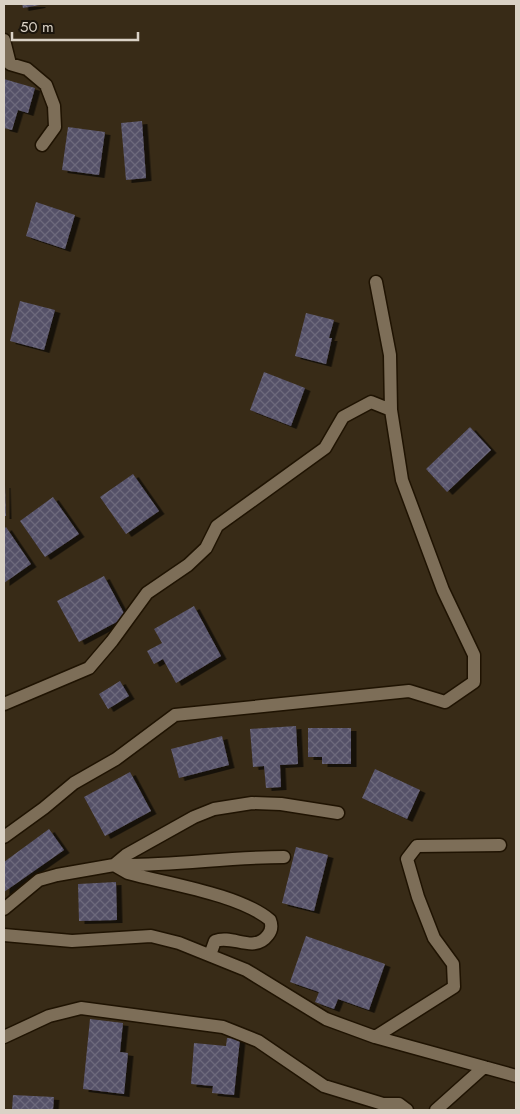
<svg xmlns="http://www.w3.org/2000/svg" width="520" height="1114" viewBox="0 0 520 1114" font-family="Jost,sans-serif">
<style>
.building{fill:url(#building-cross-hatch);filter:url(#shadow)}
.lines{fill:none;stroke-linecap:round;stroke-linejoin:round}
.minor-casing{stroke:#1f1302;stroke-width:15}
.minor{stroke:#7d6e58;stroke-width:12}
</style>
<defs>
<pattern id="building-cross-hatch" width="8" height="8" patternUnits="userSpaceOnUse" patternTransform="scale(1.25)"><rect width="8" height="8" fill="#555168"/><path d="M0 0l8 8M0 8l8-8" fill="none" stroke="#6d697c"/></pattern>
<filter id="shadow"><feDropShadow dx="5.5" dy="3" stdDeviation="0" flood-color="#0009"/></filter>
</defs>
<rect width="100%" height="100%" fill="#382b17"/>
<path class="building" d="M22,4h18v1l-17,3z
M4,79l31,9 -7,25 -10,-3 -6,20 -8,-2z
M142,121l4,57 -20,2 -5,-57z
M68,127l37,5 -6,43 -37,-5z
M36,202l39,13 -10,34 -39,-13z
M20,301l35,9 -11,40 -34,-9z
M306,313l28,7 -5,18h3l-6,26 -31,-8z
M264,372l41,16 -14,38 -41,-16z
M470,427l21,23 -44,42 -21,-23z
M133,474l26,37 -33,23 -26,-37z
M4,485h1l1,31h-2z
M53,497l26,37 -34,23 -25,-36z
M6,527l25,37 -27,19v-54z
M104,576l22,41 -47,25 -22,-41z
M194,606l27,50 -45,27 -13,-24 -9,5 -7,-13 15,-8 -8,-14z
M120,681l9,15 -21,13 -9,-15z
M296,726l2,38 -18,1 1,22 -15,1 -2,-22 -11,1 -3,-38z
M308,728h43v36h-29v-7h-14z
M222,736l7,29 -50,13 -8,-29z
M375,769l45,21 -13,29 -45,-21z
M130,772l21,39 -46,25 -21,-39z
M49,829l15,21 -60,42v-30z
M296,847l32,8 -14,56 -32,-8z
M116,882l1,38 -38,1 -1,-37z
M306,936l79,28 -16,46 -31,-11 -4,10 -19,-7 4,-10 -29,-10z
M90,1019l33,4 -3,29 8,1 -4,41 -41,-5z
M227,1038l13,1 -6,56 -22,-2 1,-7 -22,-2 3,-41 32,3z
M13,1095l41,2 -1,13h-41z"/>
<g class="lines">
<g class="minor-casing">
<path id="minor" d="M4,40l6,24 17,5 19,16 8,21 1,21 -13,18
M376,282l14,73 1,55
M4,704l85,-36 23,-27 35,-48 41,-28 18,-17 11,-22 108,-78 18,-31 28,-15 20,8 11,70 41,110 31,65v27l-29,20 -36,-11 -234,24 -59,44 -42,24 -30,25 -40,29
M114,865l14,8c40,11 111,21 142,47 2,5 2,10 -2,15 -14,19 -35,-1 -53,6l-5,14
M117,865c56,1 111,-8 167,-8
M4,909l35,-29 18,-5 57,-10 12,-10 68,-38 20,-8 38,-6 29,1 57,9
M4,935l68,6 79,-5 28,7 67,27 80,49 49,18 79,-50 -1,-23 -19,-26 -16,-41 -11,-38 10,-13 83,-1
M4,1037l45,-21 32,-8 142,19 35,14 66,45 59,18h16l8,6
M375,1037l141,39
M436,1110l48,-43"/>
</g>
<use href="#minor" class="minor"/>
</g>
<rect width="520" height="1114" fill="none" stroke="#dad2c6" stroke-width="10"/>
<path d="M12 32v8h126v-8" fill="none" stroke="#dad2c6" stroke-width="2.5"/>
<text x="20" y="32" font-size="15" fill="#dad2c6" stroke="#1b150c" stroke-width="4" paint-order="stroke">50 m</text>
</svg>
